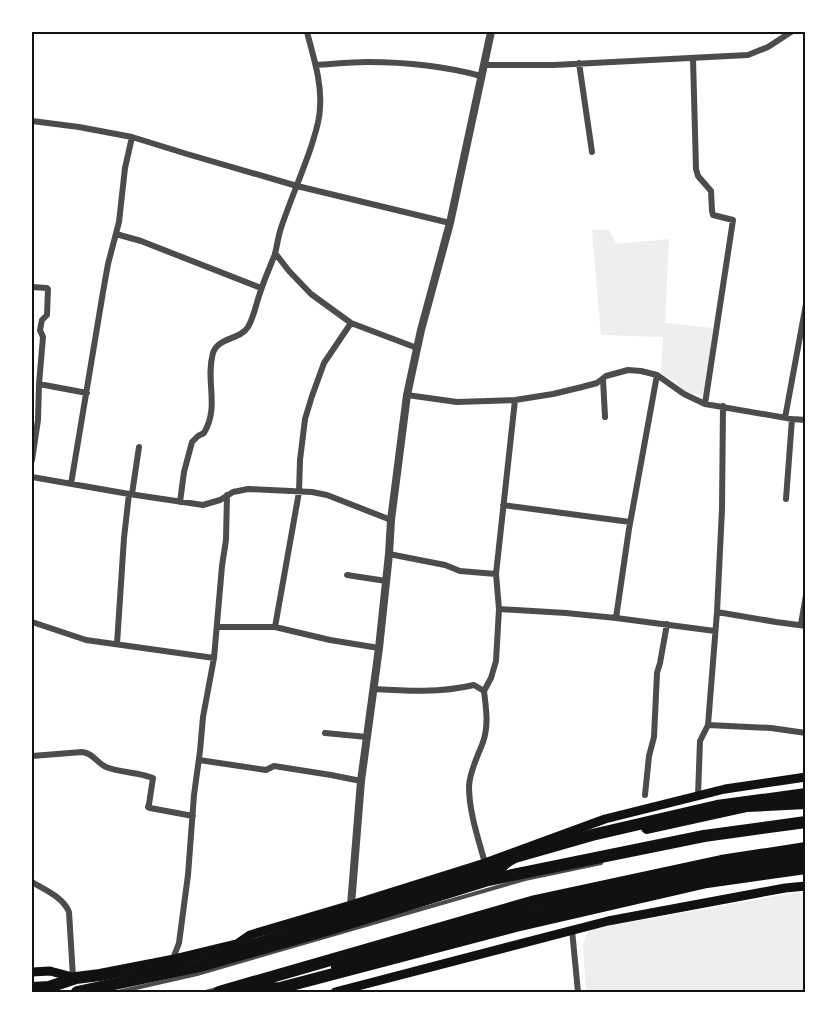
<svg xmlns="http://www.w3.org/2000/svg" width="837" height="1024" viewBox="0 0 837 1024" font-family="'Playfair Display',serif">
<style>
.green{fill:#eee}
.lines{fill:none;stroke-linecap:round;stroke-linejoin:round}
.service{stroke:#4c4c4c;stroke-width:4}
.minor{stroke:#4c4c4c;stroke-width:6}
.tertiary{stroke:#4c4c4c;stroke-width:8}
.secondary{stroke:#111;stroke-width:9}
.trunk{stroke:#111;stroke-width:12}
.motorway{stroke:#111;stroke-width:12}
.neatline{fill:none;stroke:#111;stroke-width:2}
</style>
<rect width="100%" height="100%" fill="#fff"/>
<path class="green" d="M592,230h17l7,14 53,-5 -4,84 48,5 -9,68 -19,-4 -8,-9 -16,-10 2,-36 -62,-2z
M805,892v100h-219l-3,-46 3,-11 6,-6 195,-35z"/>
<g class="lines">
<path class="service" d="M118,992l79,-18 328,-95 76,-16
M206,992l11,-3"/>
<path class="minor" d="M693,58l3,111 2,7 13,15 1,20 1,4 20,5 -28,184
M579,63l13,89
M316,65c17,-1 34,-3 51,-3 38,0 77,4 114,14
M484,65h70l194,-10 20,-8 23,-15
M32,121l47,6 53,10 55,17 110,32 153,37
M116,234l25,7 120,47
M275,253l14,18 22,23 40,29 66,25
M32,287l15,1 1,1 -1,26 -5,5 -2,10 3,7 -4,47 -1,36 -6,40
M603,379l2,38
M39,384l48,9
M407,395l50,7 58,-2 38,-6 29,-7 15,-4 9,-7 22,-6 13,1 16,4 27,19 21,10 87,15 14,1
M785,418l21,-114
M32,477l97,17 74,11 17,-5 13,-8 15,-3 64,3 15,3 64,25
M71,484l32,-192 5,-28 11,-42 6,-54 7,-31
M132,494l7,-47
M786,499l6,-80
M180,502l4,-30 8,-30 6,-6 6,-3c16,-27 1,-52 9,-80 5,-16 27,-13 35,-26 6,-10 8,-23 12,-34 4,-13 10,-26 15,-39 2,-8 3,-17 6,-26 9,-27 21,-54 30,-81 4,-13 9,-26 9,-40 2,-25 -7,-51 -13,-75
M503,505l127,17
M389,554l56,11 15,6 36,3
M347,575l39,6
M499,609l67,4 50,5 99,13
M717,612l59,10 30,4
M616,618l13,-89 28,-154
M32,622l54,18 128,18
M801,624l5,-29
M217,627h58l55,13 49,8
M275,627l24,-135 1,-32 5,-41 7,-23 12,-33 27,-40
M117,644l7,-106 5,-44
M373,689c34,2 67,4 101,-4l10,6
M484,691l7,-13 5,-17 3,-52 -3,-35 19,-174
M484,691c2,17 5,34 -1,51 -5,14 -13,28 -14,44 0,26 9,52 16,77
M708,725l63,3 35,5
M325,733l42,4
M32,756l50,-4c11,1 15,11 24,15 15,6 32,5 47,11l-4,26 -1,3 2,1 43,8
M199,760l67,10 8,-4 57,9 30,6
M645,795l4,-39 5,-19 3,-64 3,-10 7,-39
M698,796l2,-55 8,-16 9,-113 5,-103 1,-103
M32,882c13,8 31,15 37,30l4,65
M572,930l6,62
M172,961l7,-18 9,-68 6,-80 6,-44 3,-34 11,-59 8,-92 4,-26 1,-45"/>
<path class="tertiary" d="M351,905l10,-124 18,-133 10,-94 2,-34 16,-125 14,-65 29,-107 41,-191"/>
<path class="secondary" d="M234,946l16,-11 101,-30 134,-42 120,-44 120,-30 81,-12
M32,972l18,-1 26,7
M335,992l273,-71 177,-33 21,-2"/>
<path class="trunk" d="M647,828l100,-22 59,-3
M337,967c121,-34 242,-68 365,-93 34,-7 69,-11 104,-16
M32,988l17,-1 27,-9 24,-3 72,-14 62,-15 19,-1 250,-80"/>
<path class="motorway" d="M488,880c8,-11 15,-17 27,-23l77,-22 125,-29 89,-12
M251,985l17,4 12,-1 236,-62 191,-44 99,-14
M77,992l123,-26 127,-36 161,-50 216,-44 102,-14
M219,992l316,-91 186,-40 85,-13"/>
</g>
<rect width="837" height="1024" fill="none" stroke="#ffffff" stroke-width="66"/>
<rect x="33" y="33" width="771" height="958" class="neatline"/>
</svg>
